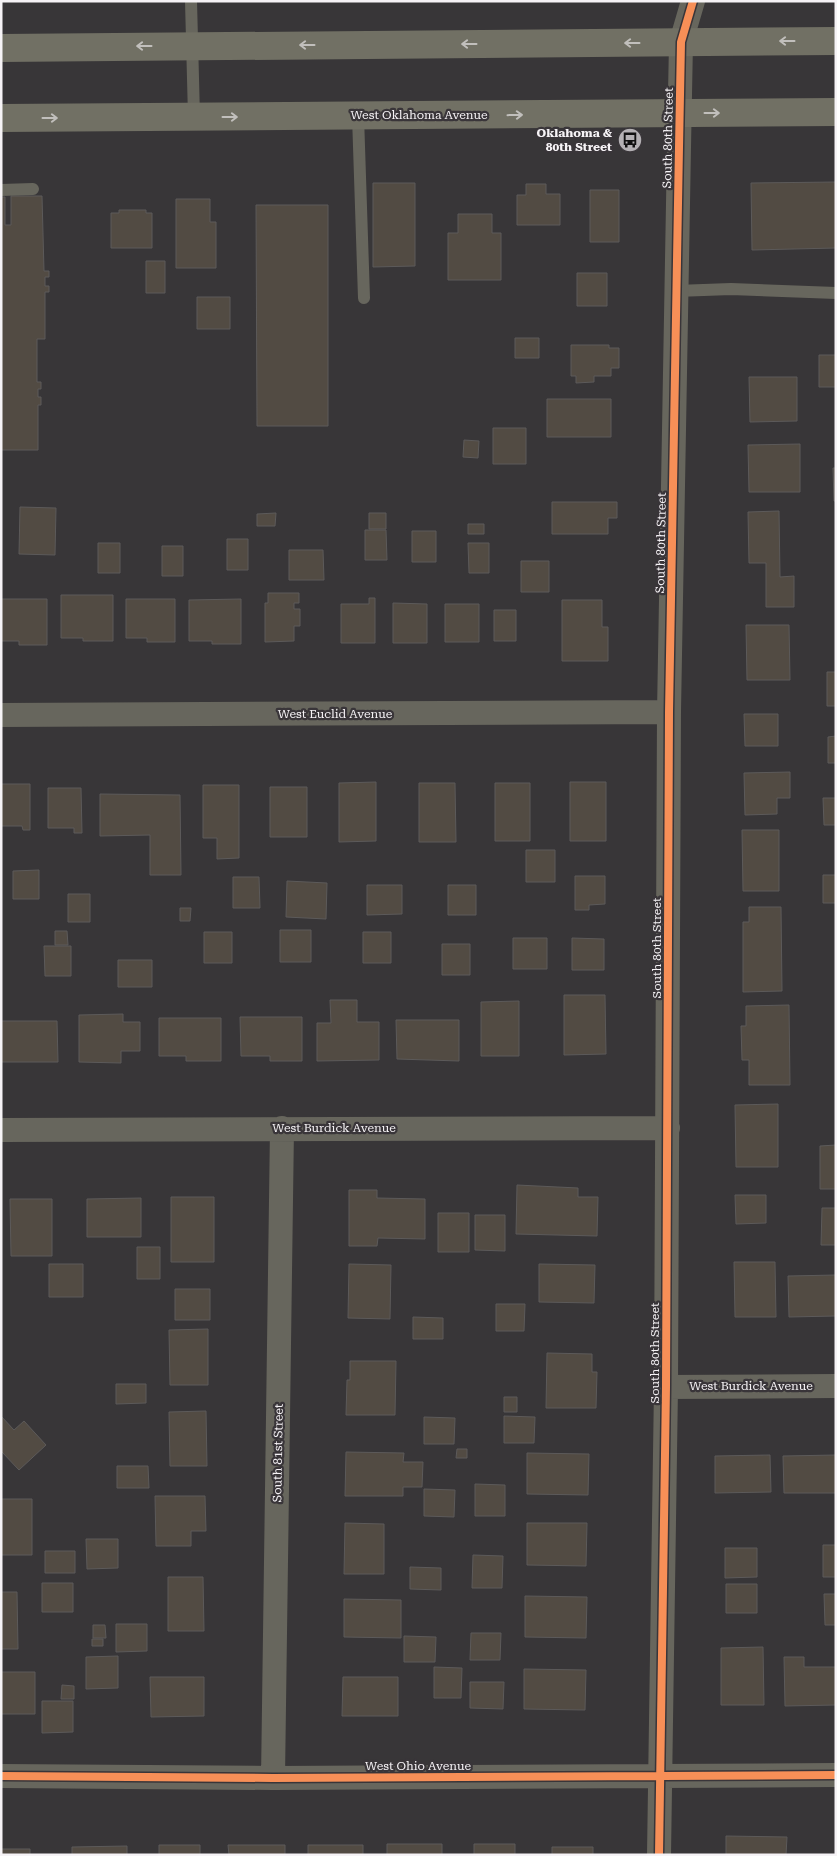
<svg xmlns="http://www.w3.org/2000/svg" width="837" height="1856" viewBox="0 0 837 1856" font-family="'Roboto Serif',serif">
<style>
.building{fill:#524b43;stroke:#5c5a5a}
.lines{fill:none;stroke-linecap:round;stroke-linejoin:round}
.service{stroke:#67665d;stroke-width:12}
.minor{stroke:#67665d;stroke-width:24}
.secondary{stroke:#717064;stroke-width:28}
.cycleway-casing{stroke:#393539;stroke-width:11}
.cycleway{stroke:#f78f57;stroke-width:8}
.oneway{stroke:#c1bfbc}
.labels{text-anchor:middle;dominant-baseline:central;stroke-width:4.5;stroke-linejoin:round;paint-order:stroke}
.street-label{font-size:12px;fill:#f6f3f6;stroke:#393539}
.poi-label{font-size:12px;font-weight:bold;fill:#f6f3f6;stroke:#393539;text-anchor:end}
</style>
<rect width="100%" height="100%" fill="#383638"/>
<path class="building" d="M836,182v66l-84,2 -1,-67z
M373,183h42v83l-42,1z
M526,184h20v10h14v31h-43v-30h9z
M590,190h29v52h-29z
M11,196h31l2,75h5v6h-4v9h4v6h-4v47h-8v43h4v7h-3v8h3v8h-3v45h-37v-253h4v28h6z
M176,199h34v23h6v46h-40z
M256,205h72v221h-71z
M119,210h27v3h6v35h-41v-35h8z
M458,214h34v19h9v47h-53v-47h10z
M146,261h19v32h-19z
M577,273h30v33h-30z
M197,297h33v32h-33z
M515,338h24v20h-24z
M571,345h38v3h10v20h-8v8h-17v6l-18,1v-7h-5z
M819,355h17v32h-17z
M749,377h48v44l-47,1z
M547,399h64v38h-64z
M493,428h33v36h-33z
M464,440l15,1 -1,17 -15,-1z
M800,444v48h-51l-1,-47z
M833,468h3v33h-2z
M552,502h65v16h-9v16h-56z
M20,507l36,1 -1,47 -36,-1z
M779,511l1,66 14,-1v31h-28v-44h-17l-1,-51z
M276,513l-1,13h-18v-12z
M369,513h17v16h-17z
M468,524h16v10h-16z
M365,530h21l1,30h-22z
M412,531h24v31h-24z
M227,539h21v31h-21z
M98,543h22v30h-22z
M468,543h21v30h-20z
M162,546h21v30h-21z
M289,550h34l1,30h-35z
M521,561h28v31h-28z
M268,593h31v10h-5v6h6v17h-6v15l-29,1v-39h3z
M61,595h52v46h-30v-3h-22z
M369,598h6v45h-34v-39h28z
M1,599h46v46h-28v-4h-18z
M126,599h49v43h-28v-4h-21z
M241,599v45h-29v-3h-23v-41z
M562,600h40v27h6v34h-46z
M393,603l34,1v39h-34z
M445,604h34v38h-34z
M494,610h22v31h-22z
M746,625h43l1,55h-43z
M827,672h9v34h-9z
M744,714h34v32h-33z
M836,736v27h-8v-26z
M790,772v26h-13v16l-32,1 -1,-42z
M376,782v59l-37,1v-59z
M570,782h36v59h-36z
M419,783h36l1,59h-37z
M495,783h35v58h-35z
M1,784h29v46h-7l-1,-4h-21z
M203,785h36v73l-22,1v-21h-14z
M270,787h37v50h-37z
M48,788h33l1,45h-8v-5h-26z
M100,794l80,1 1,80h-31v-40l-50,1z
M823,798h13v27h-12z
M742,830h37v61h-36z
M526,850h29v32h-29z
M39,870v29h-26v-28z
M823,875h13v28h-13z
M575,876h30v28l-16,1v5h-14z
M233,877h26l1,31h-27z
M287,881l40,2 -1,36 -40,-2z
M367,885h35v29l-35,1z
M448,885h28v30h-28z
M68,894h22v28h-22z
M749,907h32l1,84 -39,1v-70h6z
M180,908h11l-1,13h-10z
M280,930h31v32h-31z
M55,931h12l1,14h-13z
M204,932h28v31h-28z
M363,932h28v31h-28z
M513,938h34v31h-34z
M572,938l32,1v31h-32z
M442,944h28v31h-28z
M44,946h27v30h-26z
M118,960h34v27h-34z
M564,995h41l1,59 -42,1z
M330,1000h27v22h22v38l-62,1v-38h14z
M519,1001v55h-38v-54z
M789,1005l1,80h-41v-25h-7l-1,-34h5v-20z
M123,1014v8h17v29h-19v12l-42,-1v-47z
M240,1017h62v44h-32v-5h-29z
M159,1018h62v43h-35v-5h-27z
M396,1020h63v41l-62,-2z
M1,1021h56l1,41h-57z
M778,1104v63h-42l-1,-62z
M836,1145v44h-16v-43z
M517,1185l61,3v9h20l-1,39 -81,-2z
M349,1190h28v8l48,1v40l-47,-1 -1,8h-28z
M735,1195h31v28l-30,1z
M171,1197h43v65h-43z
M141,1198v39h-54v-38z
M10,1199h42v57h-41z
M822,1208h14v37h-15z
M438,1213h31v39h-31z
M475,1215h30v36l-30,-1z
M137,1247h23v32h-23z
M734,1262h41l1,55h-41z
M49,1264h34v33h-34z
M349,1264l42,1 -1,54 -42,-1z
M539,1264l56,1 -1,38 -55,-1z
M836,1275v41l-47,1 -1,-41z
M175,1289h35v31h-35z
M496,1304h29l-1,27h-28z
M413,1317l30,1v21h-30z
M208,1329v56h-38l-1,-55z
M547,1353l45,1v18h5l-1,36h-50z
M350,1361h46l-1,54h-49l1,-35h3z
M116,1384h30v19l-30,1z
M504,1397h13v15h-13z
M206,1411l1,55h-37l-1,-54z
M1,1416l13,14 10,-9 22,24 -27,25 -18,-19z
M504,1416l31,1 -1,26h-30z
M424,1417l31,1 -1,26h-30z
M457,1449h10v9h-11z
M346,1452l58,1 -1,9h20l-1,25h-19v9h-58z
M527,1453l62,1 -1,41 -61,-1z
M770,1455l1,37 -56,1v-37z
M836,1455v38h-52l-1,-37z
M117,1466h31l1,22h-32z
M475,1484l30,1v31h-30z
M424,1489l31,1 -1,27 -30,-1z
M155,1496h50l1,35h-15v15h-35z
M1,1499h31v56h-31z
M345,1523l39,1v50h-40z
M527,1523h60l-1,43 -59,-1z
M86,1539h32v29l-31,1z
M823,1545h13v32h-13z
M725,1548h32v29l-32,1z
M45,1551h30v22h-30z
M473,1555l30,1 -1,32h-30z
M410,1567l31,1v22l-31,-1z
M168,1577h35l1,54h-36z
M42,1583h31v29h-31z
M726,1584h31v29h-31z
M1,1592h16l1,57h-17z
M824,1594h12v31h-11z
M525,1596l62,1 -1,41 -61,-1z
M344,1599l57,1v38l-57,-1z
M116,1624h31v27l-31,1z
M93,1625h12l1,13h-13z
M471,1633h30l-1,27h-30z
M404,1636l32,1 -1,25h-31z
M92,1639h11v7h-11z
M763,1647l1,58h-43v-57z
M118,1656v32l-32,1v-32z
M784,1657h20v10h32v38l-51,1z
M434,1667l28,1 -1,30h-27z
M524,1669l62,1 -1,40 -61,-1z
M1,1672h34v42h-34z
M150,1677h54v39l-53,1z
M343,1677h55v39h-56z
M470,1682h34l-1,27 -33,-1z
M62,1685l12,1v13h-13z
M42,1701h31v31l-31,1z
M726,1836l61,1 -1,18h-60z
M387,1844h55v11h-55z
M474,1844h41v11h-41z
M159,1845h41v10h-41z
M228,1845h57v10h-56z
M308,1845h55v10h-55z
M127,1846v9h-55v-8z
M552,1847h41v8h-41z
M1,1849h29v6h-29z"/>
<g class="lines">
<path class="service" d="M191,1l3,116
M358,116l6,182
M1,190l32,-1
M676,291l55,-2 105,4"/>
<path class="minor" d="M1,715l668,-3
M1,1130l667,-2
M666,1387l170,-1
M1,1776l272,2 563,-3
M273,1778l9,-650
M659,1855l7,-468 3,-675 10,-565 2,-105 12,-41"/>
<path class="secondary" d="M1,48l835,-7
M1,118l835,-6"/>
<g class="cycleway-casing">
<path id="cycleway" d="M1,1776l272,2 563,-3
M659,1855l7,-468 3,-675 10,-565 2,-105 12,-41"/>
</g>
<use href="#cycleway" class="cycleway"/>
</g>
<defs><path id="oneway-shaft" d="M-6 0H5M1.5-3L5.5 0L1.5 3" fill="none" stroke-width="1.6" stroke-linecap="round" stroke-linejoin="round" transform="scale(1.25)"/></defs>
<g class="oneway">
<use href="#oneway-shaft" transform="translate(787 41) rotate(180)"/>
<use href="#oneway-shaft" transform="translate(632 43) rotate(180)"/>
<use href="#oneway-shaft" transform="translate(469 44) rotate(180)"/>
<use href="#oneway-shaft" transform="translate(307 45) rotate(180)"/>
<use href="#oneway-shaft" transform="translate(144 46) rotate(180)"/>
<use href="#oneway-shaft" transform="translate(712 113)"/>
<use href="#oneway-shaft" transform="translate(515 115) rotate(-1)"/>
<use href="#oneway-shaft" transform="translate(230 117)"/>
<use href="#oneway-shaft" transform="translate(50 118)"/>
</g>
<defs>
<g id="bus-disc" transform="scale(1.25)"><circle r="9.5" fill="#b4b1b4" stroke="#393539"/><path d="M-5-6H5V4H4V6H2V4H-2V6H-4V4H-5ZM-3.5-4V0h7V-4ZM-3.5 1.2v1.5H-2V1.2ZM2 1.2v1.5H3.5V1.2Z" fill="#111"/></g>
</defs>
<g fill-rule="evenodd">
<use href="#bus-disc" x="630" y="140"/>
</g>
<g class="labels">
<g class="street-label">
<text x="419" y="115">West Oklahoma Avenue</text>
<text transform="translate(668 138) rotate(-89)">South 80th Street</text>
<text transform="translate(661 543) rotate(-89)">South 80th Street</text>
<text x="335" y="714">West Euclid Avenue</text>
<text transform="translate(657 948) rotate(-90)">South 80th Street</text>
<text x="334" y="1128">West Burdick Avenue</text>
<text transform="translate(655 1353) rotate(-90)">South 80th Street</text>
<text x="751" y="1386">West Burdick Avenue</text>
<text transform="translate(278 1453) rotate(-89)">South 81st Street</text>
<text x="418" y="1766">West Ohio Avenue</text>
</g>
<g class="poi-label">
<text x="612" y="133">Oklahoma &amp;<tspan x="612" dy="14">80th Street</tspan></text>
</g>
</g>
<rect width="837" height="1856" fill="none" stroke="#f6f3f6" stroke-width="5"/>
</svg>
